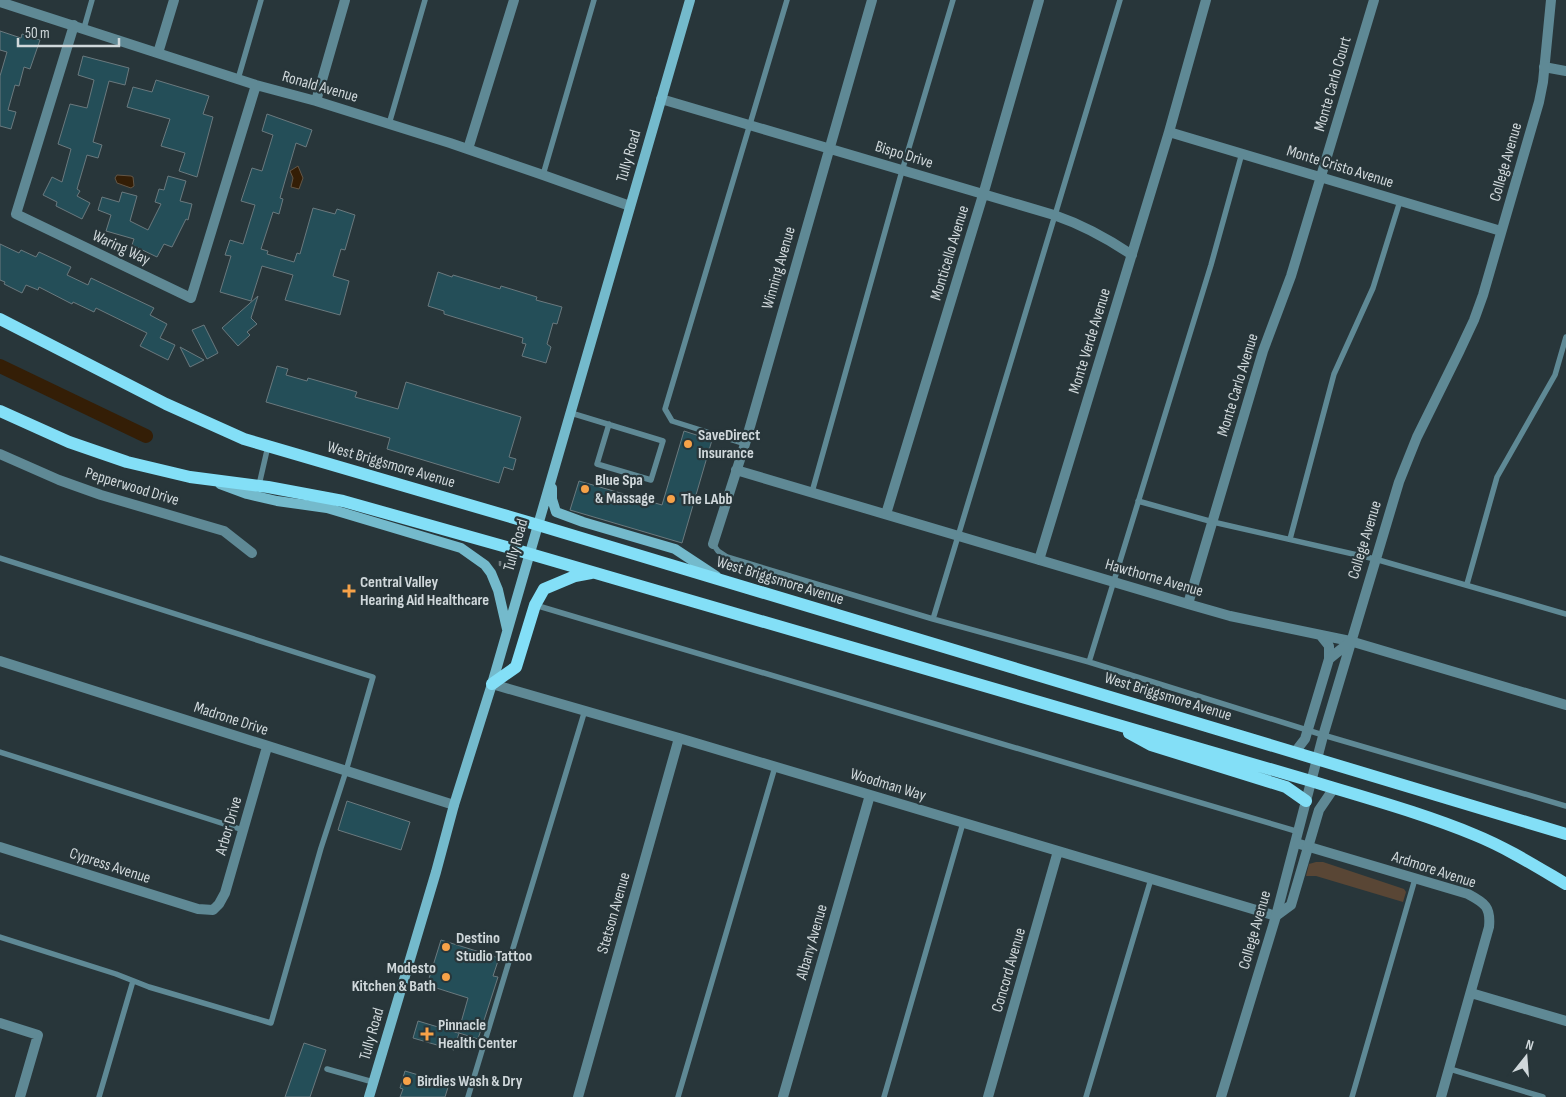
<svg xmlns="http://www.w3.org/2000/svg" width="1566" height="1097" viewBox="0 0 1566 1097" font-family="'Sofia Sans Condensed',sans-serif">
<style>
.green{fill:#594635}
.water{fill:#341e06;stroke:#635646}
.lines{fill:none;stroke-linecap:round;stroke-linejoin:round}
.canal{stroke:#341e06;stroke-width:14}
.building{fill:#244e58;stroke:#6a797e}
.path{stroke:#707b7f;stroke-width:2.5;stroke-dasharray:5 2.5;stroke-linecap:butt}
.service{stroke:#5f8995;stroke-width:5.5}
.minor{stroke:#5f8995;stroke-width:10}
.tertiary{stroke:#5f8995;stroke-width:10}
.secondary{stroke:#74bacc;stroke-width:10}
.primary{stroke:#83dff7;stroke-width:12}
.poi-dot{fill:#f7a248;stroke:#28363a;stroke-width:2}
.labels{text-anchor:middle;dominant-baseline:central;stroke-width:4.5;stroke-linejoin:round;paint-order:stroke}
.street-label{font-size:16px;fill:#d0d8db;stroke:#28363a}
.poi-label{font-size:16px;font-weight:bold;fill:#d0d8db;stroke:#28363a;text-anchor:start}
</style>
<rect width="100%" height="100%" fill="#28363a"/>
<path class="green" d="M1316,862h7l81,27 2,3 -3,10 -87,-26h-10l3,-12z"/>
<path class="water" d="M298,166l5,12 -4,11 -8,-2 2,-9 -3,-7z
M117,175l14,1 2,1 1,9 -3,2 -14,-5 -2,-5z"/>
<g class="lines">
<path class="canal" d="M0,366l146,70"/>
</g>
<path class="building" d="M0,31l21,7 1,-4 18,6 -10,29 -6,-2 -5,19 -4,-1 -7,25 8,2 -5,17 -11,-3v-50l7,-24 -7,-2z
M83,56l46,12 -4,17 -16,-4 -16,61 9,3 -4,13 -11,-3 -10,34 3,2 -3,5 13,7 -8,16 -26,-13 1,-4 -14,-7 9,-18 10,5 9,-33 -13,-5 12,-40 17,4 7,-28 -16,-5z
M156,80l53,16 -6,18 10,3 -16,60 -18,-6 6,-18 -24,-7 9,-27 -43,-12 6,-20 19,5z
M267,114l45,16 -6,17 -10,-4 -16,55 3,1 -4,15 -6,-2 -12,37 7,2 -1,3 27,8 3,-9 3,1 13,-46 22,6 2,-5 18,6 -10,35 -4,-1 -8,27 16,5 -9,34 -55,-15 8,-25 -31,-9 -11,35 -31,-9 11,-36 -6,-1 5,-15 13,4 12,-39 -14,-4 11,-33 10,3 11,-36 -11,-4z
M168,176l18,5 -6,20 12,3 -4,16 -2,-1 -14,28 -8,-3 -7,13 -25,-12 2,-6 -28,-8 5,-16 -13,-5 4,-13 17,5 3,-10 15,4 -7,25 18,9 13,-26 -6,-2 4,-13 5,1z
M0,244l19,9 2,-3 15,7 3,-5 32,15 -4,8 21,10 3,-7 63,30 -4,7 17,9 -7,14 15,7 -7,15 -28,-14 7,-13 -51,-25 -2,4 -21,-10 -1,2 -33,-17 -1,3 -12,-5 -4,8 -18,-9 1,-2 -5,-2z
M438,272l14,5 1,-2 47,14 1,-3 36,11 -1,3 26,7 -5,17 -4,-1 -6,21 4,3 -5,16 -24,-7 4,-12 -4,-1 1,-5 -79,-24v-3l-16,-5z
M258,296l-7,22 6,6 -10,8 3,3 -12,11 -16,-18z
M204,325l14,28 -11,6 -15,-29z
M180,347l24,13 -14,7z
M277,366l11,3 -2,6 21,6 1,-3 49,14 -2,5 43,12 8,-27 115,35 -12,40 7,2 -3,11 -9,-3 -5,16 -112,-34 3,-11 -124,-36z
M684,431l28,9 -30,103 -112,-33 9,-29 83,24z
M347,801l63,21 -9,28 -63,-20z
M441,940l58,18 -6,18 5,1 -20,62 -19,-6 -5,17 -41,-12 5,-17 40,12 10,-35 -41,-13z
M304,1043l22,7 -16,47h-25z
M405,1071l44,13 -4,13h-45l3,-8 -3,-1z"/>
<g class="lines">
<path class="path" d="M500,561v4l4,2"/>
<path class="service" d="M84,28l8,-28
M238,79l23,-79
M389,124l36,-124
M543,175l51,-175
M571,413l92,28 -12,39 -54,-16 12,-40
M745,444l-73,-23 -7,-12 122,-409
M259,485l9,-39
M812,492l90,-321 51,-171
M1138,501l75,21 162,37 191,55
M1290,539l44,-165 39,-86 27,-87
M713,544l5,7 9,6 206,62 156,43 234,73 243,71
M0,558l373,119 -27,94 -25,77 -50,175 -122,-36 -33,-13 -116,-37
M1467,584l30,-107 58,-102 11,-38
M535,605l764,227
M933,619l187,-619
M1089,662l122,-397 31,-112
M0,752l243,78
M327,1069l46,13
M1450,1069l93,28
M99,1097l34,-116
M468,1097l117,-387
M678,1097l97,-330
M884,1097l79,-274
M1086,1097l65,-218
M1352,1097l63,-218"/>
<path class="minor" d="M0,2l256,83 60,16 134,42 93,32 87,31
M74,25l-58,189 175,84 65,-213
M158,53l16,-53
M1544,67l22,4
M661,99l393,116c29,10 53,23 78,40
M316,101l29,-101
M1169,132l332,99
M468,149l46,-149
M0,454l59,26 42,15 123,36 28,22
M736,470l452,134 42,12 120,25 216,64
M886,514l97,-319 56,-195
M713,544l32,-100 127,-444
M1039,560l130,-428 37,-132
M1188,604l75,-253 28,-75 83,-276
M1321,636l8,10v13
M0,661l454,144
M492,684l187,54 597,178
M1296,843l172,51c17,9 23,13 21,33l-48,170
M0,847l198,62 15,1 6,-6 6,-11 42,-146
M1471,993l95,28
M0,1023l38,12 -18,62
M578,1097l101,-359
M783,1097l87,-302
M988,1097l70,-246"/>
<path class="tertiary" d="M1295,752l10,-13 24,-80 21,-17
M1276,916l15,-11 28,-95 15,-22
M1221,1097l55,-181 47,-180 76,-254 18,-45 42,-85 15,-32 9,-25 56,-193 4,-20 8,-82"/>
<path class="secondary" d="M220,484l27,10 30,7 50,7 134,40 24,17 6,8 7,17 9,39
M552,488v11l4,13 27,10 92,27 41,27
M369,1097l67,-225 18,-67 38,-121 198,-684"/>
<path class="primary" d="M0,319l166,85 78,35 294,86 1028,309
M0,411l69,31 58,20 63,15 78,10 75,14 160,45 808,235c55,17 111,32 164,54 32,13 62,32 91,49
M492,684l24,-17 19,-62 9,-16 31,-13 16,-3
M1129,733l22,12 135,42 20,14"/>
</g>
<g class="poi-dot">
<circle cx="688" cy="444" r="5"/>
<circle cx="585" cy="489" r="5"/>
<circle cx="671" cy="499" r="5"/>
<path d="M346.5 583.5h5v5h5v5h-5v5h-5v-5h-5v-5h5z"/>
<circle cx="446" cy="947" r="5"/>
<circle cx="446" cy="977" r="5"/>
<path d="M424.5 1026.5h5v5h5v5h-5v5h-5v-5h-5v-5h5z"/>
<circle cx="407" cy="1081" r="5"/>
</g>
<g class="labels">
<g class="street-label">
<text transform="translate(1333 84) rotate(-74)">Monte Carlo Court</text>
<text transform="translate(320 87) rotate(16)">Ronald Avenue</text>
<text transform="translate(904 155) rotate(17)">Bispo Drive</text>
<text transform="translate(629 156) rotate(-74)">Tully Road</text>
<text transform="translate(1506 162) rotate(-74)">College Avenue</text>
<text transform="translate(1340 167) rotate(17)">Monte Cristo Avenue</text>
<text transform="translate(121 248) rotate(25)">Waring Way</text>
<text transform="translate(950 253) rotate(-73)">Monticello Avenue</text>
<text transform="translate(779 268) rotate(-74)">Winning Avenue</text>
<text transform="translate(1090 341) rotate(-73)">Monte Verde Avenue</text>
<text transform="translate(1238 385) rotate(-73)">Monte Carlo Avenue</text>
<text transform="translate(391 465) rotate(16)">West Briggsmore Avenue</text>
<text transform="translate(132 487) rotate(17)">Pepperwood Drive</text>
<text transform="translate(1365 540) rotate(-73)">College Avenue</text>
<text transform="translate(516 545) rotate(-74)">Tully Road</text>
<text transform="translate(1154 578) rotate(16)">Hawthorne Avenue</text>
<text transform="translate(780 581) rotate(17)">West Briggsmore Avenue</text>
<text transform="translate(1168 697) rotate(17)">West Briggsmore Avenue</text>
<text transform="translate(231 719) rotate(18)">Madrone Drive</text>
<text transform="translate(888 785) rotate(17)">Woodman Way</text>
<text transform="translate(229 826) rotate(-74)">Arbor Drive</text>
<text transform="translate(110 866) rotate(18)">Cypress Avenue</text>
<text transform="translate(1434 870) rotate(18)">Ardmore Avenue</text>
<text transform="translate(614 913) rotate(-74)">Stetson Avenue</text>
<text transform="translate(1255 930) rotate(-74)">College Avenue</text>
<text transform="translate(812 942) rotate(-74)">Albany Avenue</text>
<text transform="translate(1009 970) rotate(-74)">Concord Avenue</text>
<text transform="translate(372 1034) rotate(-74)">Tully Road</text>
</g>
<g class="poi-label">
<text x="698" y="435">SaveDirect<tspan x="698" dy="18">Insurance</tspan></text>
<text x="595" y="480">Blue Spa<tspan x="595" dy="18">&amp; Massage</tspan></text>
<text x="681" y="499">The LAbb</text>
<text x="360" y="582">Central Valley<tspan x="360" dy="18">Hearing Aid Healthcare</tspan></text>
<text x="456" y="938">Destino<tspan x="456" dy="18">Studio Tattoo</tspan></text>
<text x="436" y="968" text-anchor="end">Modesto<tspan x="436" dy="18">Kitchen &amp; Bath</tspan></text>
<text x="438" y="1025">Pinnacle<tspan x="438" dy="18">Health Center</tspan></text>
<text x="417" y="1081">Birdies Wash &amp; Dry</text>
</g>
</g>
<g transform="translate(1526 1057) rotate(17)" stroke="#28363a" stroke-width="4" paint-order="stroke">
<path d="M0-4L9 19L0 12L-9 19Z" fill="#d0d8db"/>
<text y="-8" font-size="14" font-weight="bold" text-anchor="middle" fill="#d0d8db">N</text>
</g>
<path d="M18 38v8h101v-8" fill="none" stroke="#d0d8db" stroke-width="2.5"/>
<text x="25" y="38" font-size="15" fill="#d0d8db" stroke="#28363a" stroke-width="4" paint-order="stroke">50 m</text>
</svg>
